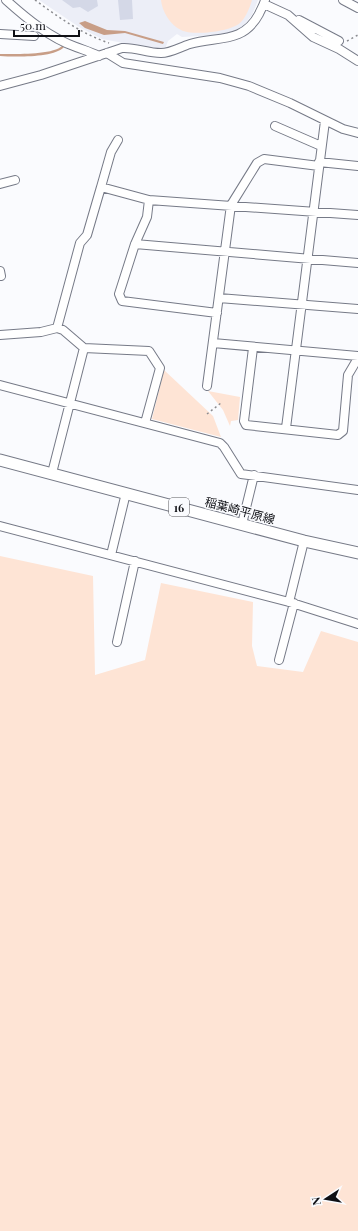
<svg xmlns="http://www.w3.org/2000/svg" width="358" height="1231" viewBox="0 0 358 1231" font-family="'Playfair Display','Noto Sans JP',serif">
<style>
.built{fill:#eceef7}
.green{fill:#fee4d5}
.water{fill:#c89e87}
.building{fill:#d4d8e7}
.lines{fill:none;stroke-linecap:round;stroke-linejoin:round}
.minor-casing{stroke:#767a87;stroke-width:10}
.major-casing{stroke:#767a87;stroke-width:13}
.path{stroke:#8b8c90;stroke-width:1.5;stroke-dasharray:2 3;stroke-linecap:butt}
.minor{stroke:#fff;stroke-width:8}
.major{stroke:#fff;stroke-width:11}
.labels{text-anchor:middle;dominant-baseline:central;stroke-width:3;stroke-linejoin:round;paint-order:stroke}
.shield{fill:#fafbfe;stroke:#56565b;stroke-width:1}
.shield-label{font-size:11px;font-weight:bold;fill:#0f1015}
.street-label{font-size:12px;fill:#0f1015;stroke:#fafbfe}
</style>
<rect width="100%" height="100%" fill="#fafbfe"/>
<path class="built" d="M39,0h219l-6,15 -9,11 -8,5 -19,4 -34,2 -5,-3 -9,7 -3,8h-9l-54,-10 -23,-12z"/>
<path class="green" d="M161,0h91c-2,7 -6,17 -11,22 -9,10 -49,14 -60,8 -11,-5 -19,-19 -20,-30z
M164,370l49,46 8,21 -69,-18z
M208,391l32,6 -2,23 -7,1 -1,5 -7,-16z
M0,556l93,20 2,99 50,-15 16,-77 92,19 -1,44 5,20 46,6 18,-41 37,11v589h-358z"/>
<path class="water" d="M85,21l22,9 18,1 39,11 -1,2 -38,-11 -21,2 -19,-7 -6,-5z
M62,46l2,1c-10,11 -49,10 -64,9v-2c14,0 53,1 62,-8z"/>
<path class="building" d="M62,0h35l1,6 -10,6 -8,-5 -7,1z
M118,0h14l1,19 -13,1z"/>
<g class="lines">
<g class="minor-casing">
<path id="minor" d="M6,0c20,18 44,38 70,47 8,3 15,5 23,9
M343,0l15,8
M264,4l24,11 25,22 26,12 19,12
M299,20l40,21
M0,34l34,2
M107,53l16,10 97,15 29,8 41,17 53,26 15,4
M0,86l41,-11 81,-27c13,-1 25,5 39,5 10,0 19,-6 29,-9 27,-8 53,0 69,-30 2,-5 5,-9 6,-14
M275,126l46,20
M319,162l39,4
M0,184l15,-4
M101,187l10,-35 7,-12
M149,200l-2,17 -12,27 -16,50 3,7 95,12
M135,244l223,19
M0,271l1,5
M219,298l139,11
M0,335l41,-3 16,-4 23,-85 7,-8 14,-48 48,13 209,15
M213,343l145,13
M84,348l65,3 11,17 -15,55
M253,348l-9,73 2,4 92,10 5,-4 5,-56 10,-17
M0,385l220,58 4,4 17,27 117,16
M207,386l24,-181 26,-42 7,-4 55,7
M286,428l39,-307
M52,473l32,-125 -21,-18 -6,-2
M242,524l12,-49
M0,526l289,76 69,22
M111,555l15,-62
M289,602l15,-61
M117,642l18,-81
M279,660l15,-57"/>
</g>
<g class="major-casing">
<path id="major" d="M0,460l304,81 54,12"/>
</g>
<path class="path" d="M35,0c23,17 47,34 74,43
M347,41l11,-6
M207,414l14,-11"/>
<use href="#minor" class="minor"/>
<use href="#major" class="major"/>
</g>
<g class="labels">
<rect class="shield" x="169" y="498" width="20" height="18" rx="3"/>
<g class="shield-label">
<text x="179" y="507">16</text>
</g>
<g class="street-label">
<text transform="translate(240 510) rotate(15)">稲葉崎平原線</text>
</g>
</g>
<g transform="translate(326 1199) rotate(258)" stroke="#fafbfe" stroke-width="3" paint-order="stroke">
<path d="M0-3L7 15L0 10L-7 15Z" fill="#0f1015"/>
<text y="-6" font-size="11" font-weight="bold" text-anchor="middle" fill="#0f1015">N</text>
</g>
<path d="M14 30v6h65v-6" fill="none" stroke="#0f1015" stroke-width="2"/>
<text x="20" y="30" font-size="12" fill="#0f1015" stroke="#fafbfe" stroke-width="3" paint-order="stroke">50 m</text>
</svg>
